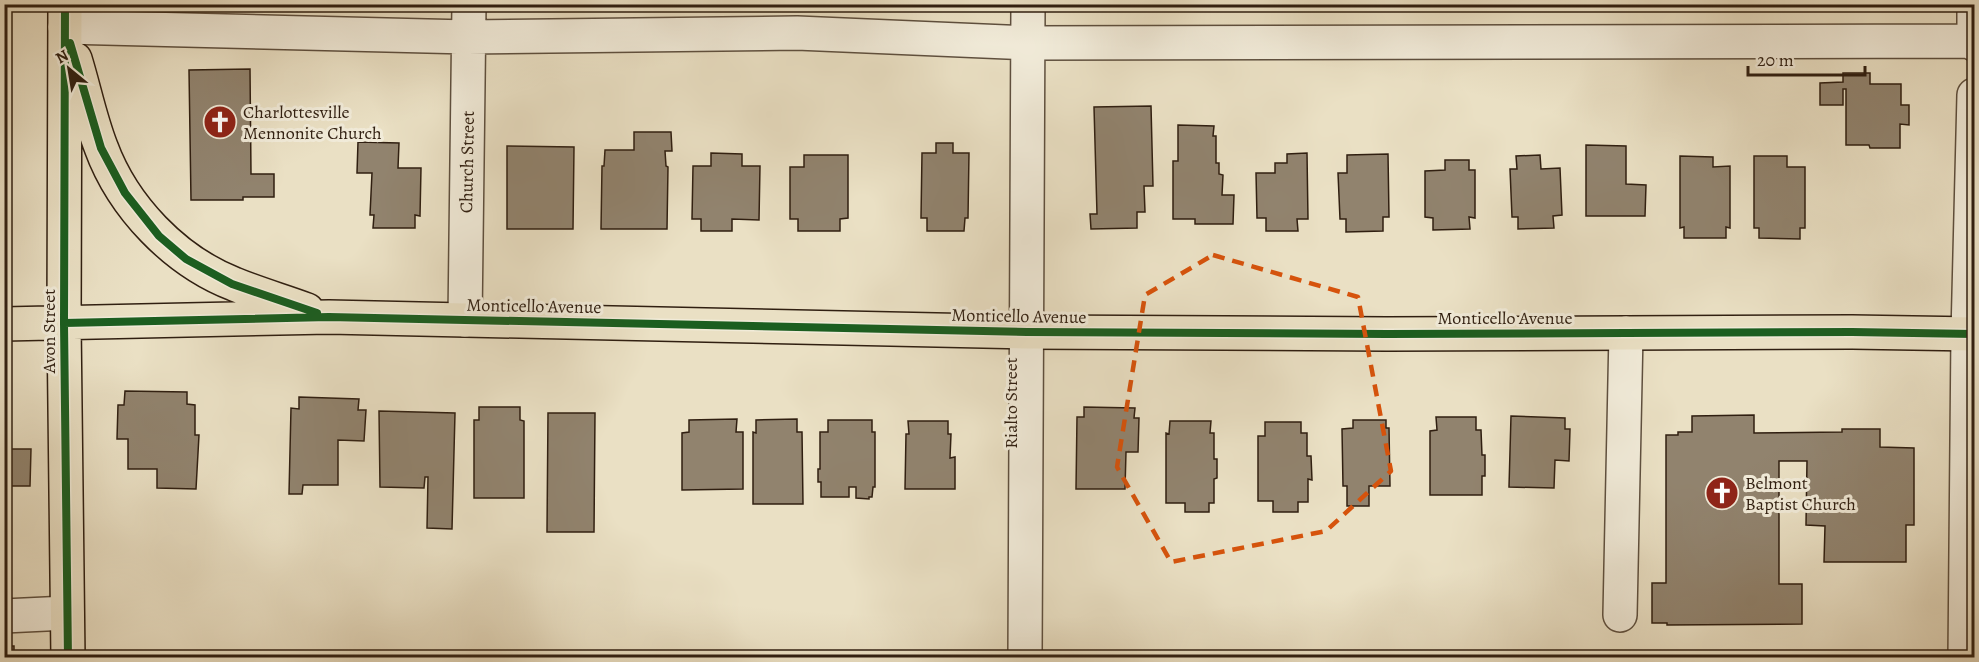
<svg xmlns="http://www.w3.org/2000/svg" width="1979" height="662" viewBox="0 0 1979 662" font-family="Alegreya,serif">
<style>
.building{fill:#91836e;stroke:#301f11;stroke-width:1.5}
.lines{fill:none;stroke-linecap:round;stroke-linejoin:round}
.minor-casing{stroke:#5e4f3e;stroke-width:36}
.major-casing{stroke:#301f11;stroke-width:36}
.minor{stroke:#f1ebd9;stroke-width:33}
.major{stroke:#eae0c4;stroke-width:33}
.cycleway-casing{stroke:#f1ebd9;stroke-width:11}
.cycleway{stroke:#1b5e20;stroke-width:8}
.marked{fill:none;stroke:#d6530c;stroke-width:4.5;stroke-dasharray:12 8;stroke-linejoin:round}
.labels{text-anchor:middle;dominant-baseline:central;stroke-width:6;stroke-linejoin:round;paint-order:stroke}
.poi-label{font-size:18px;fill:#301f11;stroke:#f1ebd9;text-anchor:start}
.street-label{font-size:18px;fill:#301f11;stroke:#f1ebd9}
</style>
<rect width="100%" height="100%" fill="#eae0c4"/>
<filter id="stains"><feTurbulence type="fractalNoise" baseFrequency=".00333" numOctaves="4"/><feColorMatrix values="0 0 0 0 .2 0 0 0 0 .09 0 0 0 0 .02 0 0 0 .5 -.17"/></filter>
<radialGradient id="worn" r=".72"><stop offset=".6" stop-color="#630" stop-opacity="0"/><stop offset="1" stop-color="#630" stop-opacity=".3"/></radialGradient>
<path class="building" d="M250,69l1,105h23v23h-31v3h-52l-2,-130z
M1843,73h27v11h31v21h8v20l-9,-1v24h-30l-1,-3h-23v-56h-3v16h-23v-22l23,-1z
M1151,106l2,80h-9l1,26h-8v16l-46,1 -1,-15h7l-3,-107z
M1178,125l36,1 -1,10h3v27h3v11l4,1 -1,20h12l-1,29h-38v-5h-22v-58h5z
M634,132h37l1,19h-7l1,15 2,1 -1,62h-66l1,-63h2l1,-16h29z
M358,142l41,1 -1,25h23l-1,48 -5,-1v13h-42l1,-13h-4l2,-42h-15z
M936,143h17v10h16l-1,65h-3l-1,13h-37v-13h-6l1,-65h14z
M1586,145l40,1v38l20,1 -1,31h-59z
M507,146l67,1 -1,82h-66z
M711,153l31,1v12h18l-1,54 -27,-1v12h-31v-12h-9l1,-53h18z
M1307,153l1,66h-11l1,12h-32v-13h-9l-1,-45h19v-10h12v-9z
M1388,154l1,63h-6v14l-37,1v-13h-6l-2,-46h9v-18z
M804,155h44v63l-8,1v12h-42v-12h-8v-52h14z
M1540,155l1,14 19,-1 2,47 -9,1 1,12 -36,1v-12h-6l-2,-48h7l-1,-13z
M1680,156l33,1v10l17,-1v62l-4,-1v11h-42v-11l-4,1z
M1754,156h33v11h18v61h-5v11l-41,-1v-10h-5z
M1445,160h24v10h6v48l-6,-1 1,12 -37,1v-12l-8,-1v-46l20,-1z
M125,391l62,1v12l8,1v30h4l-3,54 -39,-1v-19h-29v-30h-11l1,-34h6z
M299,397l60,2 -1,11h8l-2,31 -26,-1v45h-35l-1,9h-13l2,-86 8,1z
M479,407h41v13l4,1v77h-50v-78h5z
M1084,407l51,1 -1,10h5l-1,34h-12l-1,37h-49l1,-72h7z
M379,411l76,2 -3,116 -25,-1 1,-51h-3l-1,11 -44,-1z
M548,413h47l-1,119h-47z
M1754,415v18l88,-1v-3h38v18l34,1v77h-8v37h-82l1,-36 -19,-1 1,-64h-28v123h23v40l-135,1v-2h-15v-40h14v-148h12v-3h14v-16z
M1511,416l54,2v11h5l-1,32 -14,-1 -1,28 -45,-1z
M1436,417h40v13h5l1,25h3v21h-3v19h-52v-64l7,-1z
M737,419l-1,13h7v57l-61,1v-57l7,-1v-12z
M797,419v13h5l1,72h-50v-72l3,1v-13z
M828,420h44v12h3v55h-2l-1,10h-3v2l-13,-1v-11h-7v10h-28v-15h-3v-13h2v-37h8z
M1353,420h33v8h3l1,58h-21v20h-22v-20h-4l-1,-57 11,-1z
M908,421h40v13h3l-1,24 5,-1v32h-50l1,-55h3z
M1170,421h41l-1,12h4v26h3v19l-3,1v24h-5v9h-24v-9h-19v-70l3,1z
M1265,422h36v11h6v23h4l1,24 -4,-1v23h-10v10h-25v-11h-15v-65h7z
M4,449h27l-1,37h-26z
M4,527h4v56h-4z
M4,646h10v12h-10z"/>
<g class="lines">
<g class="minor-casing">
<path id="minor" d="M1974,4v40
M65,27l403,10 329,-4 231,10 946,-2
M465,320l4,-316
M1620,615l6,-282
M4,616l63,-3
M1025,658l3,-654
M1965,658l3,-324 6,-239"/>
</g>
<g class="major-casing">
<path id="major" d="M65,4l-1,319 4,335
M75,59c9,29 15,60 26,88 22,60 74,114 133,137 24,10 49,17 73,26
M4,324l325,-7 698,15 360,2 465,-2 122,2"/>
</g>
<use href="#minor" class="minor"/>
<use href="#major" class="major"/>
<g class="cycleway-casing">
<path id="cycleway" d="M65,4l-1,319 4,335
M70,43l31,105 24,45 34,43 27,23 46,25 85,29
M64,323l265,-6 698,15 360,2 465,-2 122,2"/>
</g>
<use href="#cycleway" class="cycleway"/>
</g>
<path class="marked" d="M1213,255l145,42 33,174 -65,60 -155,31 -54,-95 28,-172z"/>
<defs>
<g id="church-disc" transform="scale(1.725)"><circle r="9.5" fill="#8f2418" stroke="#f1ebd9"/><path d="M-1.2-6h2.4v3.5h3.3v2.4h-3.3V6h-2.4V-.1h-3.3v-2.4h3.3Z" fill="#fff"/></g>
</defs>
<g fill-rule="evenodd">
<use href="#church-disc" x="220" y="122"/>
<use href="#church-disc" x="1722" y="493"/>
</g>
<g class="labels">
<g class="poi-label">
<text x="243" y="112">Charlottesville<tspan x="243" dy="21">Mennonite Church</tspan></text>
<text x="1745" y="483">Belmont<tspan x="1745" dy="21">Baptist Church</tspan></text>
</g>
<g class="street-label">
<text transform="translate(467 162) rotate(-89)">Church Street</text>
<text transform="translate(534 306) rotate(1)">Monticello Avenue</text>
<text transform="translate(1019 316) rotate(1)">Monticello Avenue</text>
<text x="1505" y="318">Monticello Avenue</text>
<text transform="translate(49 331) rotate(-90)">Avon Street</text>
<text transform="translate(1011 403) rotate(-90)">Rialto Street</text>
</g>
</g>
<rect width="1979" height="662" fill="none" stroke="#eae0c4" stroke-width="24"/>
<rect x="6" y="6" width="1967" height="650" fill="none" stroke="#301f11" stroke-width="3"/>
<rect x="12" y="12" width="1955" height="638" fill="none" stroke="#301f11" stroke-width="1.5"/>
<g transform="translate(69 69) rotate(330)" stroke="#f1ebd9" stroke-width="4.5" paint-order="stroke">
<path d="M0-4.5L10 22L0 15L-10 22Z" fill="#301f11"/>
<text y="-9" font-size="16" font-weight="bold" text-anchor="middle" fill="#301f11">N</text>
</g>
<path d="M1748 66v9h117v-9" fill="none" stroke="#301f11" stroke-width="3"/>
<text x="1757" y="66" font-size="18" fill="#301f11" stroke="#f1ebd9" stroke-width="4.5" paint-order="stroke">20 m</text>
<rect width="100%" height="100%" filter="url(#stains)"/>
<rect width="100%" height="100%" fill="url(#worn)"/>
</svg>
